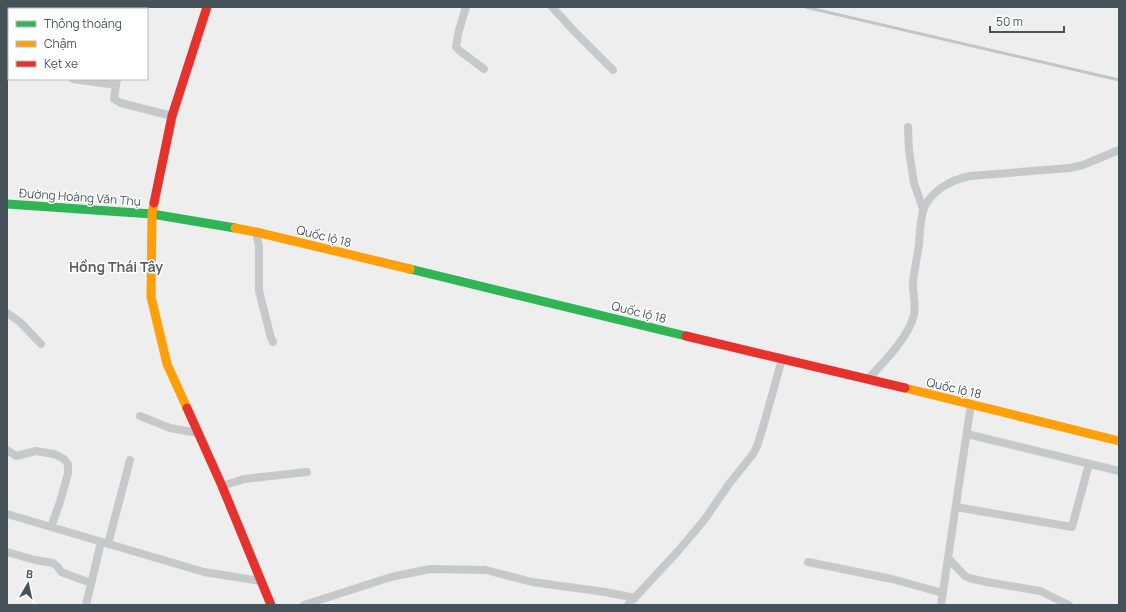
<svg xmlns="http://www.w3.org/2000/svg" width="1126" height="612" viewBox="0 0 1126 612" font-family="Manrope,sans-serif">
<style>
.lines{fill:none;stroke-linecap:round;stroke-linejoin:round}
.street{stroke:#c6c9ca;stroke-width:8}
.fast{stroke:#30b455;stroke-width:9}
.slow{stroke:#ff9f0a;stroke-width:9}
.jam{stroke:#e5322d;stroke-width:9}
.rail{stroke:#c2c4c5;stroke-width:3}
.labels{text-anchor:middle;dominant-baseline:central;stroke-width:3;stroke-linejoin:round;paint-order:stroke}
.street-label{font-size:12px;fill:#46525a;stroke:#fff}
.quarter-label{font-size:14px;font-weight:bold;fill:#5a5e62;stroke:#fff}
</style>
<rect width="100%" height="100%" fill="#efeeee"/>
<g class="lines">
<path class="street" d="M466,7l-7,23 -3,17 4,4 24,18
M552,7l21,23 40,40
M7,70h2
M73,79l43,6 1,-6
M116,85l-2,14 7,4 51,13
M908,127l1,23 5,33 9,26
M256,232l3,15v44l12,47 2,4
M7,313l13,9 21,22
M868,379c16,-17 40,-41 46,-64 2,-10 -1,-21 -1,-31 1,-13 4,-26 6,-39 1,-11 1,-27 5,-37 8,-18 27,-28 46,-32l100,-8 13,-3 36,-15
M140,416l30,12 28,5
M967,434l152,37
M7,450l9,6 20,-5 18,3 10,5 4,5v9l-8,29 -9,25
M222,486l22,-7 63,-7
M956,507l116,20 17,-63
M7,514l197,58 57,9
M108,544l22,-84
M7,552l28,8 18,3 5,4 3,5 30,11
M948,558l17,18 4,2 18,4 53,9 29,14
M808,562l84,17 51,14
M86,605l15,-63
M304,605l87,-28 39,-8 56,1 46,12 73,10 30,6
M628,605l51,-55 26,-31 24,-35 24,-30 4,-8 6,-19 19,-68
M941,605l30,-201"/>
<path class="fast" d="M7,204l145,10 83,14
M410,269l276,67"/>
<path class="slow" d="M154,203l-2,11 -1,83 16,67 20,44
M235,228l21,4 154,37
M905,388l214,53"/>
<path class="jam" d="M154,203l18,-87 35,-109
M686,336l219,52
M187,408l35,78 49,119"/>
<path class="rail" d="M805,7l314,73"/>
</g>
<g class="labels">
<g class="street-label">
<text transform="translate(80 197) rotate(4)">Đường Hoàng Văn Thụ</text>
<text transform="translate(324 236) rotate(14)">Quốc lộ 18</text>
<text transform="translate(639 312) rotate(14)">Quốc lộ 18</text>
<text transform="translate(954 388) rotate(13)">Quốc lộ 18</text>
</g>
<g class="quarter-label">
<text x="116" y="266">Hồng Thái Tây</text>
</g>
</g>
<rect width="1126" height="612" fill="none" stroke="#46525a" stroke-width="16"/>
<rect x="8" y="8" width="140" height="72" fill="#ffffff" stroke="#b5babd"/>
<rect x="16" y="21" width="20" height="6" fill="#30b455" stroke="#b5babd"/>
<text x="44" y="28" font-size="12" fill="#46525a">Thông thoáng</text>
<rect x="16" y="41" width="20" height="6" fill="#ff9f0a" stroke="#b5babd"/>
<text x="44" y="48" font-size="12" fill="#46525a">Chậm</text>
<rect x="16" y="61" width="20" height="6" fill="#e5322d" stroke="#b5babd"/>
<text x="44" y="68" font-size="12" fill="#46525a">Kẹt xe</text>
<g transform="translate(28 584) rotate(9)" stroke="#ffffff" stroke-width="3" paint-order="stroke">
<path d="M0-3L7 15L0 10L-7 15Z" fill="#46525a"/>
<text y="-6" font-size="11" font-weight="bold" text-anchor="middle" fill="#46525a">B</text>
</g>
<path d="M990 26v6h74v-6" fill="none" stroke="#46525a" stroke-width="2"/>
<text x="996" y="26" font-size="12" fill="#46525a" stroke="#ffffff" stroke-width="3" paint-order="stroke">50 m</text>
</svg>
